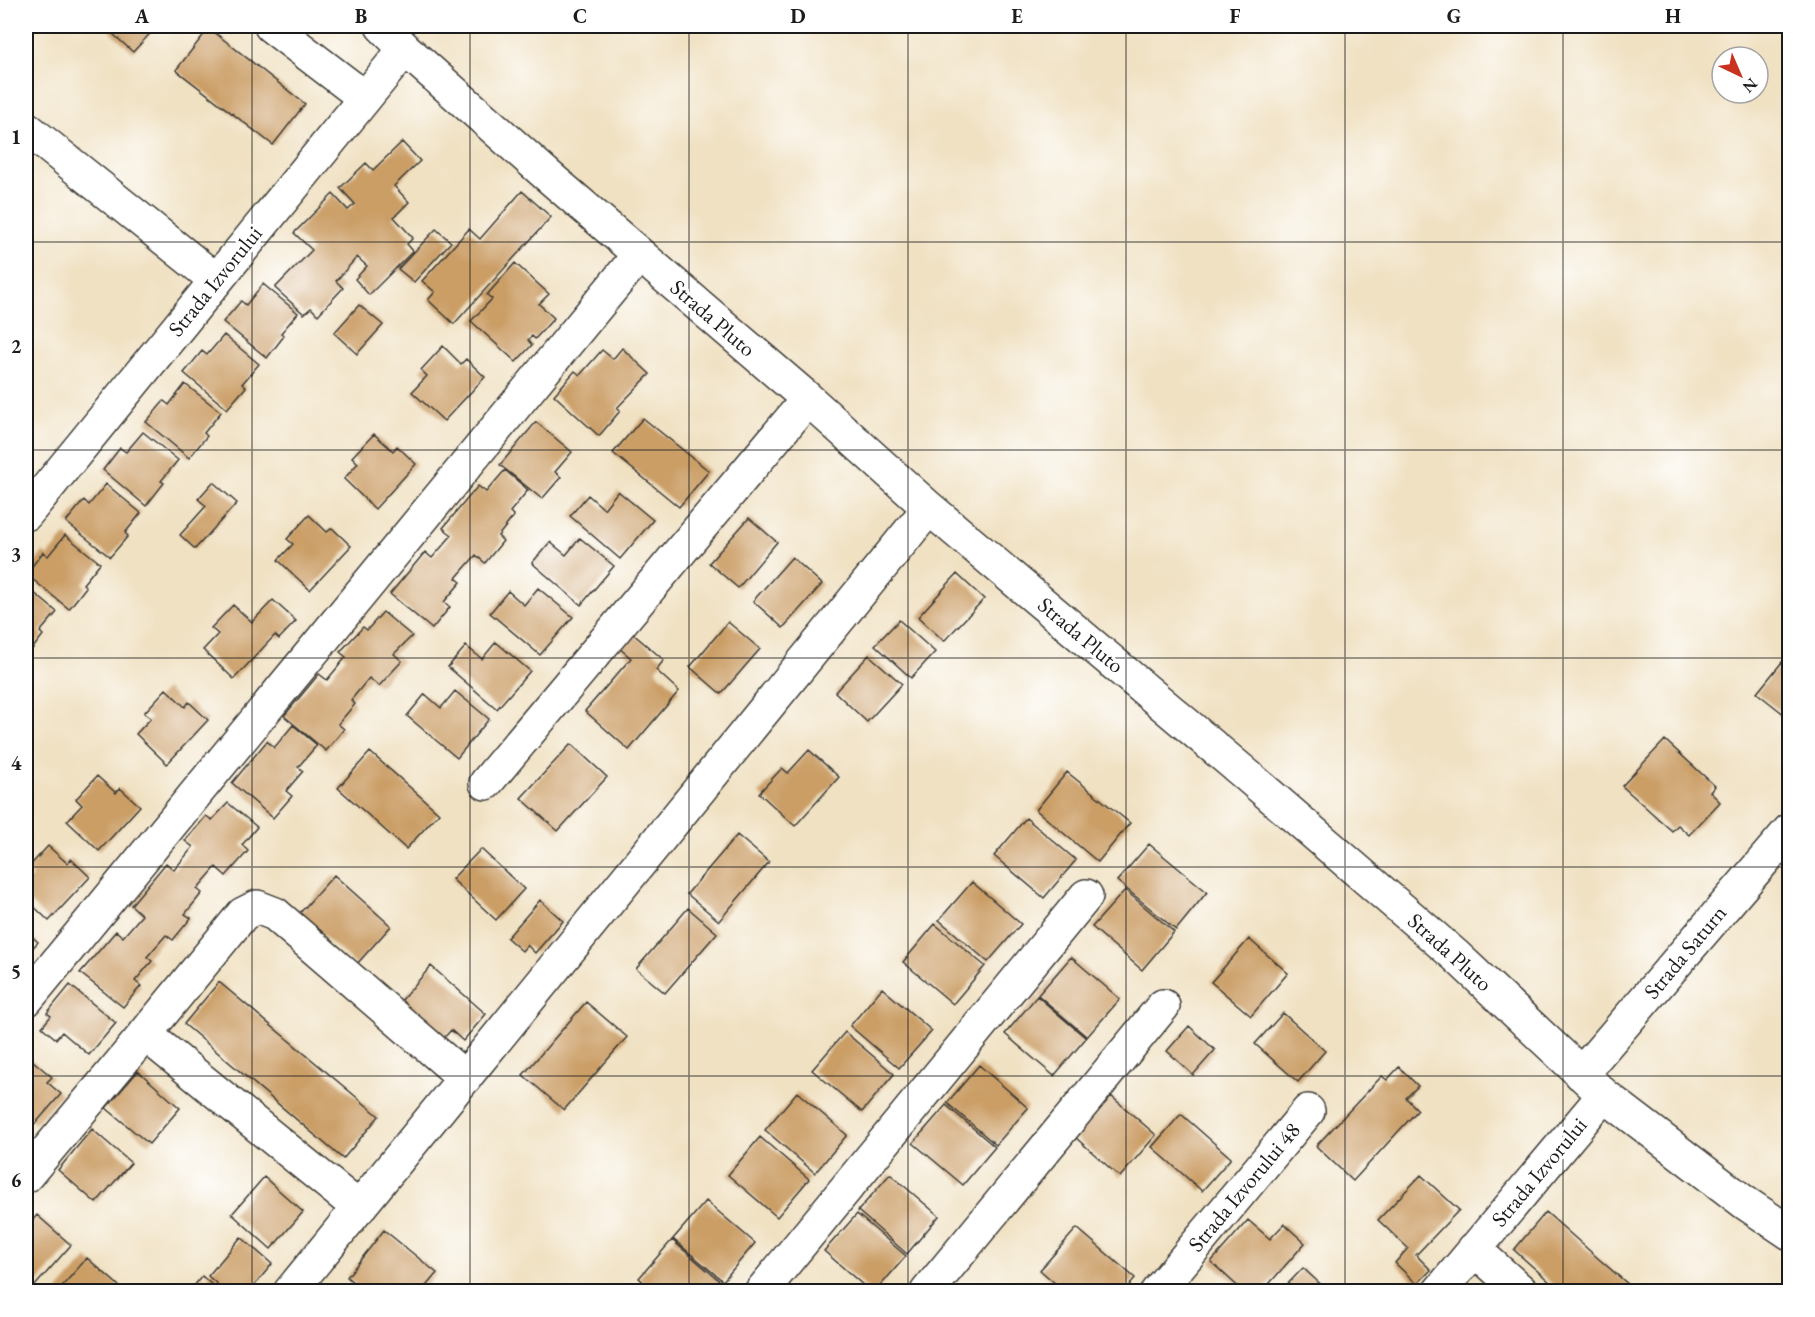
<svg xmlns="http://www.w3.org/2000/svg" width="1815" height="1317" viewBox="0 0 1815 1317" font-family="'EB Garamond',serif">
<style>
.building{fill:#cb9e66}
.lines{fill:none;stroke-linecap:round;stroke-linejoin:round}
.minor-casing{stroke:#3c3a35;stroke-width:36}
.minor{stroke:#fff;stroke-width:33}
.grid{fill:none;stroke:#1c1c1c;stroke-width:1.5;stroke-opacity:0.55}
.labels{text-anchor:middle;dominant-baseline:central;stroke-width:6;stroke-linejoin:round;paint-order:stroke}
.street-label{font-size:22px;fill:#1c1c1c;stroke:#fff}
.neatline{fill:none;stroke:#1c1c1c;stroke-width:2}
.grid-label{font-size:20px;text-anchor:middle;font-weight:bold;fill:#1c1c1c}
</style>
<rect width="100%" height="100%" fill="#fff"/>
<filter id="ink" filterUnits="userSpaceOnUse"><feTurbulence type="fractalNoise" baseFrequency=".0167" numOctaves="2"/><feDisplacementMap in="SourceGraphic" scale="12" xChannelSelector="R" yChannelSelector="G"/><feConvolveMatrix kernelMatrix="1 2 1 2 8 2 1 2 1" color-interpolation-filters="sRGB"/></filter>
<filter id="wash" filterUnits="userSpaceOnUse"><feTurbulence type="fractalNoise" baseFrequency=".008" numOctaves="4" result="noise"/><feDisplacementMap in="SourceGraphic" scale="24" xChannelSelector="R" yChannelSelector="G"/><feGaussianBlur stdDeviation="1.35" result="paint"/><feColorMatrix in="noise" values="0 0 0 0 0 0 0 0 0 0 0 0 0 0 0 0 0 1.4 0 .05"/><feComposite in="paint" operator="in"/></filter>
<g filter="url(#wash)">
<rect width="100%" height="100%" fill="#f0e1c2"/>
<g id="blocks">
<path class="building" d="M104,26h53l-24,26z
M209,28l96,76 -32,41 -97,-75z
M402,142l18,19 -26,25 15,16 -15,15 19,21 -6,6 6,7 -44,44 -14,-16 12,-13 -10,-9 -21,24 7,7 -25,27 -7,-7 -7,6 -29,-26 37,-38 -18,-17 39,-39 15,16 7,-6 -15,-16 26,-25 7,7z
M522,191l29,26 -97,107 -26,-24 7,-8 -13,-11 47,-52 11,10z
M436,229l15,13 -37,40 -16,-13z
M515,263l34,31 -10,10 15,14 -19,21 -3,-3 -4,4 4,5 -16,17 -45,-41 21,-22 -5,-4z
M263,284l35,29 -17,20 3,3 -17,22 -44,-36 18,-21 5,4z
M359,305l24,20 -26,29 -23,-21z
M224,335l35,29 -17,20 4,3 -19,22 -43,-36 18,-22 5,4z
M443,346l18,18 5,-5 19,18 -41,44 -32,-29 15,-16 -6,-6z
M622,348l28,26 -33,34 3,3 -21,25 -45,-41 21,-24 5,4 22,-25 11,9z
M185,384l36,28 -17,21 3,3 -18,22 -43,-36 18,-21 5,4z
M643,418l66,53 -30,36 -66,-54z
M536,422l36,30 -17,20 6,5 -19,22 -42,-34z
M143,432l35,28 -17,21 3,2 -18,23 -43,-36 17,-22 6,4z
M374,434l19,17 4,-5 19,18 -41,45 -31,-30 14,-16 -6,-6z
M505,470l23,20 -18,22 4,4 -16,20 5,5 -18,22 -9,-8 -20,23 5,4 -17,20 6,5 -18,22 -42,-35 35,-42 7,6 20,-23 -9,-7 35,-42 8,6z
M213,482l24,21 -42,46 -15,-14 26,-29 -8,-7z
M106,484l35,29 -16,20 3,3 -18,21 -44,-35 18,-22 5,5z
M618,491l35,29 -33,39 -50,-43 18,-21 16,14z
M309,515l18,17 5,-4 19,18 -41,44 -32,-30 15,-16 -6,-5z
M749,518l28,24 -39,46 -29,-25z
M65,535l35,28 -17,21 3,3 -17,22 -43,-35 17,-22 5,4z
M580,538l34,28 -33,39 -49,-42 18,-21 16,13z
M792,557l30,27 -39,44 -30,-27z
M957,574l27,25 -40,42 -26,-24z
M26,586l31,26 -17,20 3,3 -17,22z
M538,588l35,29 -33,38 -50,-42 18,-22 16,14z
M273,600l23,21 -17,18 -4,-4 -41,44 -31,-29 15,-16 -7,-6 22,-23 19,17z
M383,612l29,24 -18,18 8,7 -23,25 -10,-8 -18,22 4,4 -17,20 6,5 -18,22 -42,-35 35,-42 8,6 19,-23 -6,-5 23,-25 4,3z
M899,620l36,32 -24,26 -36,-33z
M728,622l32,27 -39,45 -31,-27z
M632,633l32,27 -8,10 23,21 -50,59 -44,-39 46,-53 -12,-10z
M496,642l34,29 -33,38 -49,-42 18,-21 16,13z
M869,655l33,29 -35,38 -32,-30z
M1782,662l8,5v52l-33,-26z
M166,689l19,18 4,-5 19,18 -41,44 -31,-30 15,-16 -7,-5z
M455,691l34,28 -32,39 -50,-42 18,-22 16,14z
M293,725l24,20 -19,22 5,4 -17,20 6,5 -19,22 -41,-35 35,-42 7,7z
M1665,740l50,46 -5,6 10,10 -31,33 -11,-10 -6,6 -50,-45z
M571,744l36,33 -49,54 -37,-33z
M809,750l30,27 -44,49 -36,-33 23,-25 6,5z
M370,752l69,61 -33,36 -68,-61z
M1067,772l63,51 -32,39 -62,-52z
M97,776l19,17 4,-5 20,18 -41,45 -32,-30 15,-16 -6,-6z
M228,803l29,24 -15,18 6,6 -22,25 -10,-9 -19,22 5,4 -17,21 6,4 -18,22 -7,-5 -19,22 5,4 -17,20 6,5 -18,21 -43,-34 36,-42 7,6 19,-22 -11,-10 35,-42 8,7 19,-23 -8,-6 21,-25 6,4z
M1026,818l50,42 -32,38 -50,-42z
M737,835l32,27 -50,59 -32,-27z
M1149,844l58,48 -31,38 -59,-49z
M48,846l19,17 4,-4 19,18 -41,44 -23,-22v-16l6,-7 -6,-6z
M481,849l43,40 -28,31 -44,-41z
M334,875l57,51 -35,39 -57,-51z
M972,882l49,42 -33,38 -49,-42z
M1125,890l49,42 -32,38 -50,-43z
M540,900l23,21 -28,32 -8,-8 -5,6 -15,-13z
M688,908l29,25 -52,60 -29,-24z
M935,924l50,42 -32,38 -50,-42z
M26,931l12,11 -12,13z
M1249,939l39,34 -37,43 -40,-34z
M1071,957l49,42 -33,38 -49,-42z
M431,966l55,48 -23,27 -12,-11 -7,8 -43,-37z
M219,982l160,134 -36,43 -159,-135z
M70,985l46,38 -27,32 -27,-23 -6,7 -14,-12 9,-11 -4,-3z
M882,988l50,43 -33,37 -49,-42z
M1037,996l49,42 -32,38 -49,-42z
M586,1002l41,35 -63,73 -41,-35z
M1283,1013l42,38 -27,31 -43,-38z
M1189,1026l26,24 -22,25 -26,-24z
M845,1032l49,42 -32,38 -50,-42z
M26,1055l26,22 -5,5 14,12 -26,30 -9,-8z
M979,1065l49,43 -32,37 -49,-42z
M1399,1067l19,19 -12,12 12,12 -65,71 -37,-35 66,-70 5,4z
M138,1071l42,37 -31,36 -43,-36z
M797,1092l50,43 -32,38 -50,-43z
M1111,1096l45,39 -36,42 -45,-40z
M946,1105l49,42 -32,38 -50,-42z
M1181,1114l50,44 -29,33 -50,-44z
M92,1129l39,34 -35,40 -38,-33z
M760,1137l49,42 -32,38 -49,-42z
M890,1174l49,42 -32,38 -49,-43z
M1421,1175l38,35 -43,45 15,15 -14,14 -22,-21 13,-15 -30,-28z
M264,1177l39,35 -32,37 -39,-35z
M706,1201l49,42 -32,38 -50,-42z
M1546,1212l54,48 37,32h-76l-19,-17 -28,-25z
M857,1214l49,42 -31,36h-4l-47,-41z
M37,1215l34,30 -38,43 -7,-7v-53z
M1248,1220l22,19 14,-15 21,19 -43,49h-18l-33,-30z
M1077,1228l58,50 -11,14h-59l-25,-22z
M384,1230l53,43 -16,19h-72l6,-8 -8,-7z
M241,1237l31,27 -23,28h-23l-18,-16z
M672,1240l49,42 -8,10h-59l-15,-14z
M87,1258l30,26 7,8h-67z
M1303,1268l26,24h-49z
M202,1276l18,16h-31z"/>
</g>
</g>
<g filter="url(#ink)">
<use href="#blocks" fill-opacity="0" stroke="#3c3a35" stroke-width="1.5"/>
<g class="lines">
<g class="minor-casing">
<path id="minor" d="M271,26l94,72
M382,26l23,23 142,126 261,224 121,109 313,263 214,185 148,139 140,107 46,31
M26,128l190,152
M26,514l379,-465
M486,783l322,-384
M26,1000l613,-745
M145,1034l98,-120 14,-7 18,7 190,164
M1581,1074l209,-244
M26,1176l119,-142 214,174
M1474,1249l48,43
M290,1292l639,-784
M761,1292l325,-396
M927,1292l236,-286
M1157,1292l151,-181
M1439,1292l165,-197"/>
</g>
<use href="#minor" class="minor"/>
</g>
</g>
<path class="grid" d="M252,26v1266M470,26v1266M689,26v1266M908,26v1266M1126,26v1266M1345,26v1266M1563,26v1266M26,242h1764M26,450h1764M26,658h1764M26,867h1764M26,1076h1764"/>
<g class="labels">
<g class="street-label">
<text transform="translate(215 281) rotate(-51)">Strada Izvorului</text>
<text transform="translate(713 318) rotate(41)">Strada Pluto</text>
<text transform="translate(1081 635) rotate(40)">Strada Pluto</text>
<text transform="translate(1450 952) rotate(42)">Strada Pluto</text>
<text transform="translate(1685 952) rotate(-50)">Strada Saturn</text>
<text transform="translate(1539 1172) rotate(-50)">Strada Izvorului</text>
<text transform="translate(1244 1187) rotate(-50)">Strada Izvorului 48</text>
</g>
</g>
<rect width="1815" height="1317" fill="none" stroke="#fff" stroke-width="66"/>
<g transform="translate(1740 75) rotate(136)"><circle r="28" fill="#ffffff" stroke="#a4a4a4" stroke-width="1.5"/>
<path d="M0-4.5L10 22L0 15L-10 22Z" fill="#c8321e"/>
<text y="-9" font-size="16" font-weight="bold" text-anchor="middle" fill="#1c1c1c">N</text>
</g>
<rect x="33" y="33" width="1749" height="1251" class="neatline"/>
<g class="grid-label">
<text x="142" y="23">A</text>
<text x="361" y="23">B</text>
<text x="580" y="23">C</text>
<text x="798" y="23">D</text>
<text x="1017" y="23">E</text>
<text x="1235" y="23">F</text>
<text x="1454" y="23">G</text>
<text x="1673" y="23">H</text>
<text x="16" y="144">1</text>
<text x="16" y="353">2</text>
<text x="16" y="561">3</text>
<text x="16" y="770">4</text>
<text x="16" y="978">5</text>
<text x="16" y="1187">6</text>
</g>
</svg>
